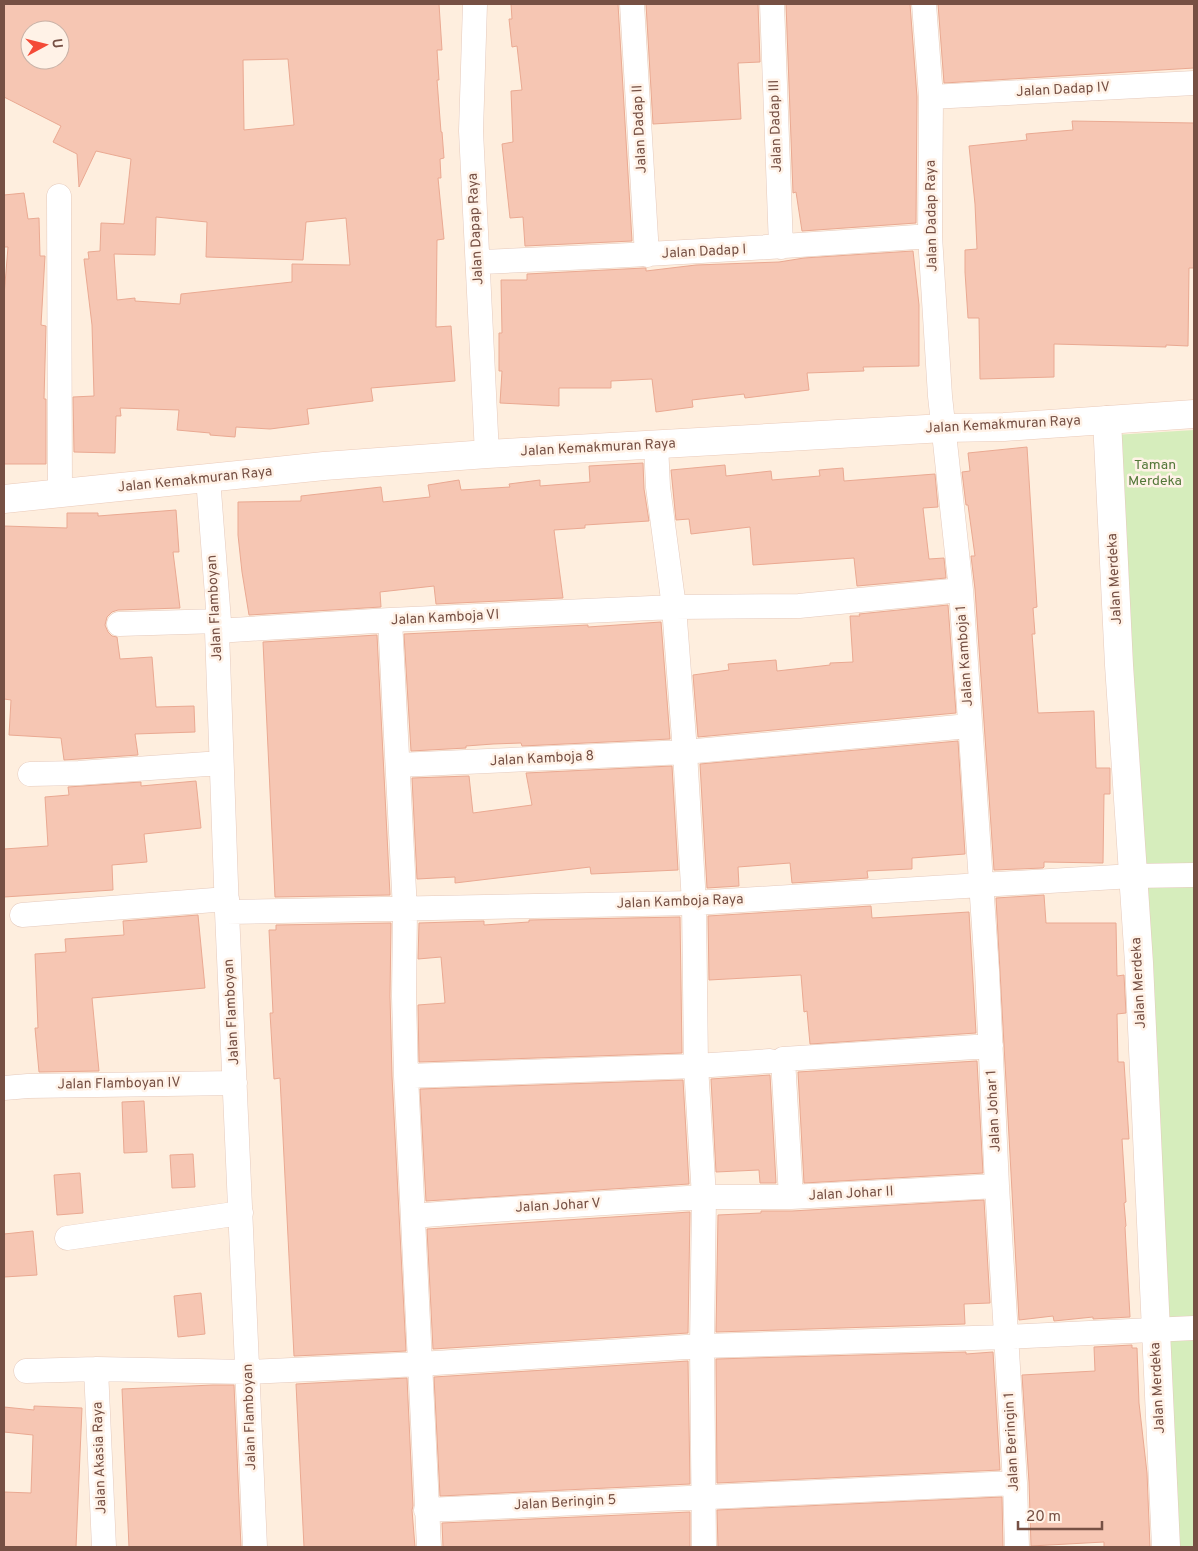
<svg xmlns="http://www.w3.org/2000/svg" width="1198" height="1551" viewBox="0 0 1198 1551" font-family="Overpass,sans-serif">
<style>
.green{fill:#d6edbc}
.building{fill:#f6c6b3;stroke:#eaa992;fill-rule:evenodd}
.lines{fill:none;stroke-linecap:round;stroke-linejoin:round}
.minor-casing{stroke:#e5cabd;stroke-width:25}
.tertiary-casing{stroke:#e5cabd;stroke-width:29}
.secondary-casing{stroke:#eacab9;stroke-width:29}
.minor{stroke:#fff;stroke-width:24}
.tertiary{stroke:#fff;stroke-width:28}
.secondary{stroke:#fff;stroke-width:28}
.labels{text-anchor:middle;dominant-baseline:central;stroke-width:5;stroke-linejoin:round;paint-order:stroke}
.street-label{font-size:14px;fill:#765044;stroke:#fff2e7}
.park-label{font-size:14px;fill:#537839;stroke:#fff2e7}
</style>
<rect width="100%" height="100%" fill="#feeede"/>
<path class="green" d="M1194,430v1117h-20l-60,-1112z"/>
<path class="building" d="M4,4h435l3,46h-5l2,30h-2l4,52h1l2,26 -4,1 1,19h-3l6,61 -7,1 -1,87 15,-1 4,55 -84,7 2,13 -66,8 2,15 -39,5 -34,-2 -1,10 -25,-2v-2l-33,-3 2,-20 -59,-2 1,8h-5l-1,37 -41,-1 -1,-55 21,-1 -2,-71 -8,-66h5l-1,-7 12,-1 1,-28 23,1 7,-65 -35,-8 -17,36 -2,-33 -24,-12 8,-16 -57,-29zM30,30h30v30h-30zM288,59l6,66 -50,5 -1,-70zM156,217l51,5 -1,35 97,3 3,-38 40,-4 4,47 -58,-1v18l-111,12 -1,10 -45,-3v-3l-18,2 -3,-46 41,1z
M511,4h107l14,237 -107,5 -2,-29 -13,1 -8,-74 11,-2 -2,-51 11,-1 -5,-44 -5,1 -3,-28h3z
M646,4h112l2,58 -22,1 3,56 -88,5z
M786,4h124l7,93 -1,126 -114,8 -6,-39 -3,1z
M938,4h256v64l-250,15z
M1072,121l122,2v145h-5l-1,78 -22,-1v2l-112,-3v33l-74,2 -1,-61h-11l-3,-46v-22l12,-1 -2,-45 -6,-58 58,-6 -1,-6 47,-4z
M24,193l4,26 11,-1 1,38h5l-4,69 5,1 -2,73h2v65h-42v-168l4,-49h-4v-52z
M913,251l6,54v61l-56,1 1,4 -57,2 2,17 -64,8 -1,-4 -52,6 1,7 -37,5 -4,-33 -41,2v7h-52v18l-59,-3 2,-32h-3v-38h3l-1,-53h26v-6l117,-6h2v3l50,-6 83,-3 25,-4z
M1027,447l10,160 -4,1 2,26h-3l6,79 56,-2 2,57h14v26h-6l-1,69 -59,-1v5l-1,1 -49,2 -19,-281 -4,-33h4l-7,-51h-2l-4,-33 8,-1 -2,-18z
M643,463l1,26 5,32 -64,4v3l-31,2 9,68 -127,6 -2,-18 -54,6 1,15 -132,8 -7,-43 -4,-37v-33l63,-1v-5l80,-9 2,15 47,-5 -2,-12 31,-5 2,10 49,-3 -1,-3 31,-4v6l50,-4 -1,-16z
M725,465l1,11 45,-5 1,9 48,-4 -1,-6 24,-2 1,13 91,-7 3,33 -15,1 6,51 15,-1 2,20 -89,8 -3,-28 -101,7 -3,-38 -59,7 -2,-15 -13,1 -5,-50z
M176,510l3,42h-6l7,56 -62,2 -6,2 -5,5 -2,8 3,7 4,4 5,1 3,22 32,-2 4,50 38,-1 1,26 -60,2 3,21 -74,5 -3,-22 -52,-3 2,-35 -7,-1v-173l63,2v-15h31v3z
M948,605l8,108 -258,24 -5,-62 36,-5 -1,-6 48,-4 1,11 53,-6v-2l23,-1 -3,-46h10l-1,-2z
M661,622l9,117 -148,7 -1,-3 -28,1 -27,2v2l-55,3 -7,-117 184,-9v2z
M377,635l13,260 -115,2 -12,-255z
M958,741l7,113 -53,4v11l-45,2 1,7 -76,5 -2,-20 -52,4 1,19 -32,2 -7,-124z
M672,766l6,104 -87,4 -1,-7 -135,16v-6l-38,2 -5,-101 57,-2 4,37 59,-8 -6,-32z
M196,781l5,47 -57,6 3,28 -35,3 1,25 -109,7v-48l44,-3 -3,-49 24,-2 -1,-8 73,-5v4z
M1044,895l2,28h70l1,53 7,-1 2,38 -9,1 1,48h6l5,77h-7l4,63 -2,1 2,23 -1,1 5,90 -37,2v-2l-39,4 -1,-5 -34,4 -23,-422z
M871,906l1,12 97,-6 7,121 -166,11 -3,-33 -3,1 -3,-37 -92,5 -1,-64z
M198,915l7,73 -113,10 7,73 -60,1 -4,-44h3l-3,-74 31,-2 -1,-13 59,-4 -1,-14z
M680,917l2,136 -263,9 -1,-57 27,-2 -4,-46 -23,2 1,-36 65,-2v4l45,-3v-2z
M391,923l-1,73 2,80 14,275 -112,5 -14,-278 -6,1 -4,-66h3l-4,-83h7v-5z
M977,1061l6,112 -179,10 -6,-111z
M770,1075l6,108h-16l-1,-13 -43,2 -5,-93z
M683,1080l6,104 -263,17 -6,-112z
M144,1101l3,51 -23,1 -2,-51z
M193,1154l2,33 -23,1 -2,-33z
M80,1173l3,40 -26,2 -3,-40z
M984,1200l6,103 -26,1 1,20 -249,8 2,-117 43,-2v-2h31z
M690,1212l-2,121 -255,16 -6,-120z
M33,1231l4,44 -33,2v-43z
M201,1293l4,41 -27,3 -4,-41z
M1132,1345v3h5l2,55 8,70 3,74h-46v-5l-73,4 -2,-64 -7,-107 73,-4 -1,-24z
M966,1352v2l27,-2 7,118 -283,13 -1,-124z
M688,1361l2,123 -250,12 -6,-119z
M407,1378l6,128 -1,4 3,37h-111l-8,-163z
M213,1385h21l7,162h-112l-7,-158z
M34,1406l48,2 -6,139h-72v-55l27,1 2,-58 -29,-3v-25l30,3z
M1002,1497l1,50h-285l-1,-37z
M690,1512v35h-247l-1,-24z"/>
<g class="lines">
<g class="minor-casing">
<path id="minor" d="M475,4l-4,127 16,323
M632,4l15,251
M772,4l9,243
M924,4l7,93 -1,139 10,160 21,194 26,380 10,216 18,297 2,64
M931,97l263,-14
M59,196l1,298
M478,262c151,-6 301,-15 452,-26
M656,444l2,43 16,120 11,145 9,151 2,163 8,131 -2,149 2,201
M208,478l11,143 -2,10 10,281 28,635
M390,620l15,290 -1,86 2,80 23,471
M119,624l100,-3
M217,631l173,-11 284,-13 125,-1 162,-16
M398,765l287,-13 284,-26
M30,774l49,-1 142,-10
M227,912l467,-9 287,-18 152,-9 61,-1
M22,915l205,-16
M406,1076l290,-10 74,-5
M4,1088l24,-2 207,-3
M791,1197l-8,-138 208,-13
M413,1216l63,-5 228,-14h87l206,-11
M67,1238l174,-25
M96,1369l8,178
M26,1371l70,-2 152,3 172,-8 282,-18 305,-9 187,-9
M426,1510l589,-27"/>
</g>
<g class="tertiary-casing">
<path id="tertiary" d="M1107,420l12,245 20,298 27,584"/>
</g>
<g class="secondary-casing">
<path id="secondary" d="M4,499l320,-33 163,-12 457,-26 60,-1 190,-13"/>
</g>
<use href="#minor" class="minor"/>
<use href="#tertiary" class="tertiary"/>
<use href="#secondary" class="secondary"/>
</g>
<g class="labels">
<g class="street-label">
<text transform="translate(1063 90) rotate(-3)">Jalan Dadap IV</text>
<text transform="translate(776 126) rotate(-92)">Jalan Dadap III</text>
<text transform="translate(640 129) rotate(-93)">Jalan Dadap II</text>
<text transform="translate(932 216) rotate(-91)">Jalan Dadap Raya</text>
<text transform="translate(476 229) rotate(-93)">Jalan Dapap Raya</text>
<text transform="translate(704 252) rotate(-3)">Jalan Dadap I</text>
<text transform="translate(1003 425) rotate(-3)">Jalan Kemakmuran Raya</text>
<text transform="translate(598 448) rotate(-3)">Jalan Kemakmuran Raya</text>
<text transform="translate(195 480) rotate(-6)">Jalan Kemakmuran Raya</text>
<text transform="translate(1115 579) rotate(-93)">Jalan Merdeka</text>
<text transform="translate(215 608) rotate(-93)">Jalan Flamboyan</text>
<text transform="translate(445 618) rotate(-3)">Jalan Kamboja VI</text>
<text transform="translate(965 656) rotate(-94)">Jalan Kamboja 1</text>
<text transform="translate(542 759) rotate(-3)">Jalan Kamboja 8</text>
<text transform="translate(680 902) rotate(-2)">Jalan Kamboja Raya</text>
<text transform="translate(1139 983) rotate(-93)">Jalan Merdeka</text>
<text transform="translate(232 1012) rotate(-93)">Jalan Flamboyan</text>
<text transform="translate(119 1084) rotate(-1)">Jalan Flamboyan IV</text>
<text transform="translate(994 1111) rotate(-93)">Jalan Johar 1</text>
<text transform="translate(851 1194) rotate(-3)">Jalan Johar II</text>
<text transform="translate(558 1206) rotate(-3)">Jalan Johar V</text>
<text transform="translate(1158 1388) rotate(-93)">Jalan Merdeka</text>
<text transform="translate(250 1417) rotate(-92)">Jalan Flamboyan</text>
<text transform="translate(1012 1442) rotate(-93)">Jalan Beringin 1</text>
<text transform="translate(100 1458) rotate(-92)">Jalan Akasia Raya</text>
<text transform="translate(565 1503) rotate(-3)">Jalan Beringin 5</text>
</g>
<g class="park-label">
<text x="1155" y="465">Taman<tspan x="1155" dy="16">Merdeka</tspan></text>
</g>
</g>
<rect width="1198" height="1551" fill="none" stroke="#765044" stroke-width="10"/>
<g transform="translate(45 45) rotate(83)"><circle r="24" fill="#fff2e7" stroke="#c8b1a6"/>
<path d="M0-4L9 19L0 12L-9 19Z" fill="#f44a37"/>
<text y="-8" font-size="14" font-weight="bold" text-anchor="middle" fill="#765044">U</text>
</g>
<path d="M1018 1521v8h84v-8" fill="none" stroke="#765044" stroke-width="2.5"/>
<text x="1026" y="1521" font-size="15" fill="#765044" stroke="#fff2e7" stroke-width="4" paint-order="stroke">20 m</text>
</svg>
